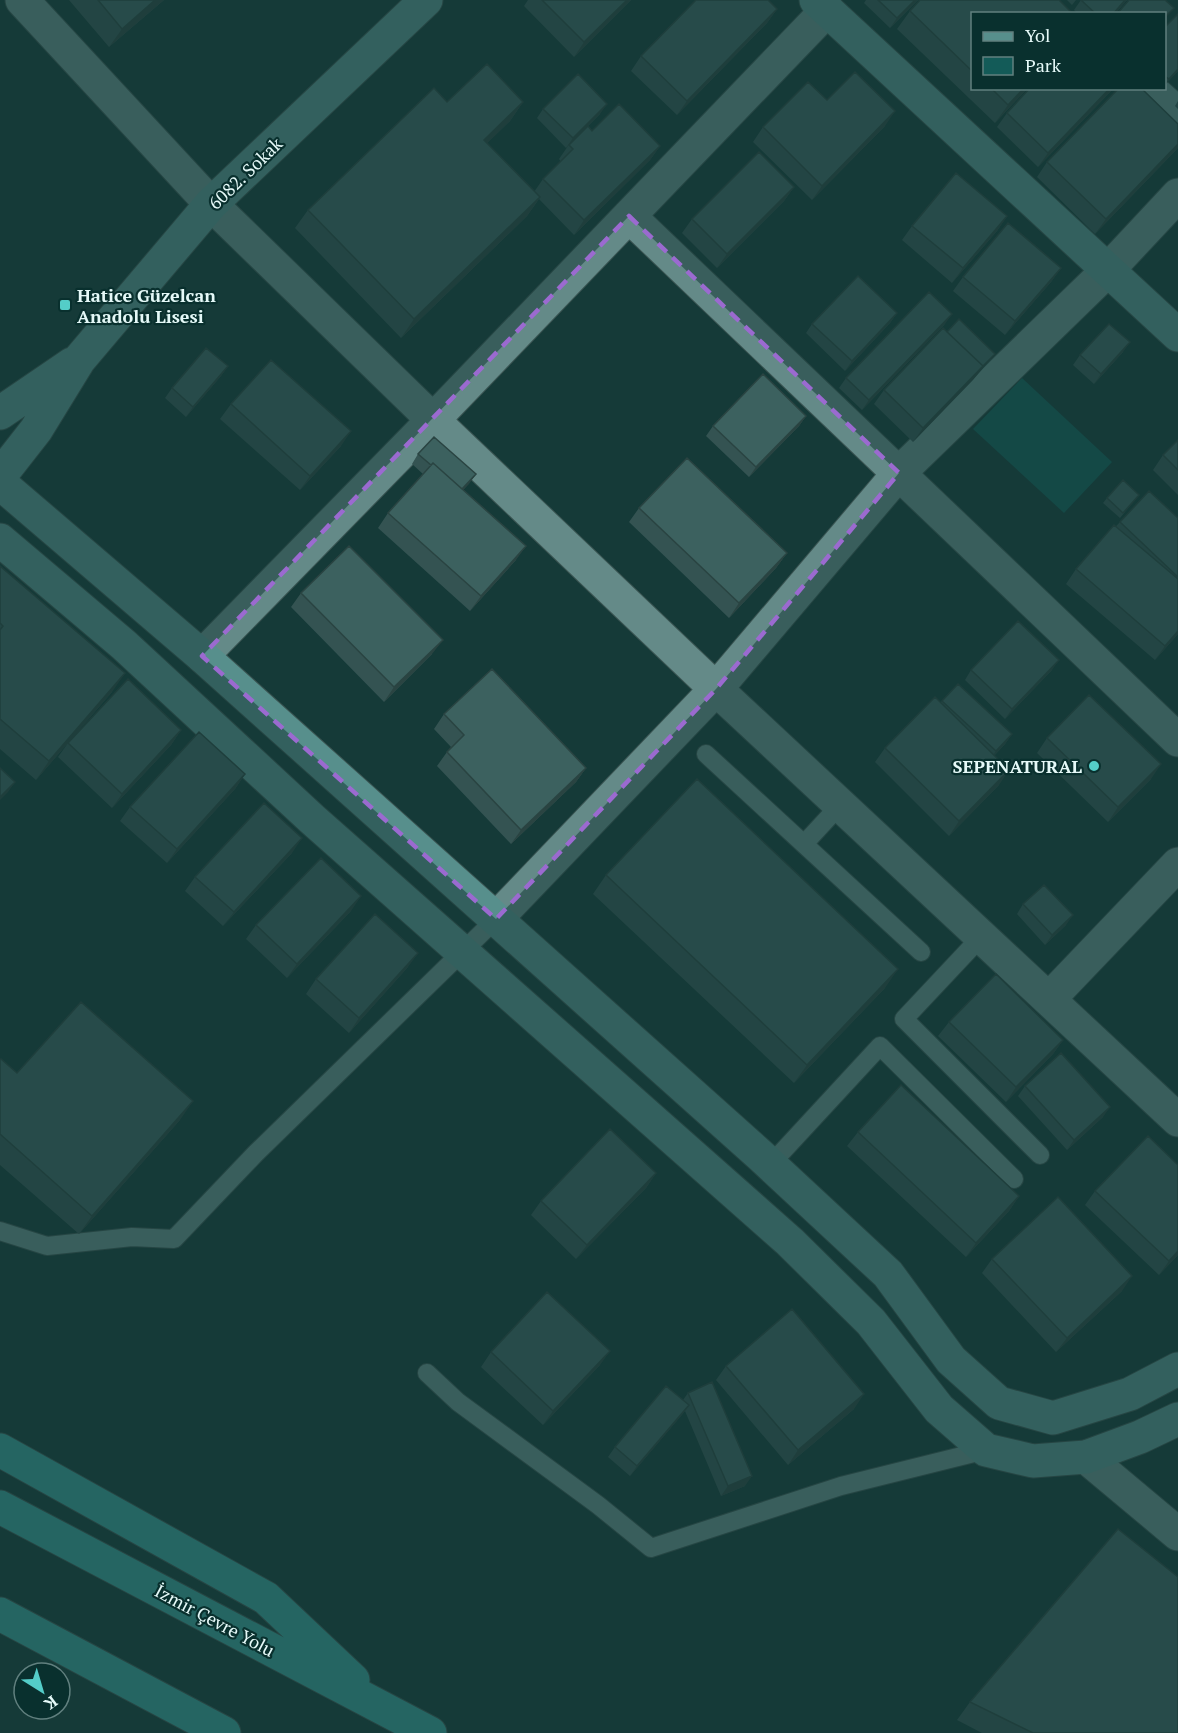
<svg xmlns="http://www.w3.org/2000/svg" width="1178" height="1733" viewBox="0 0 1178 1733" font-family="'PT Serif',serif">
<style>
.green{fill:#135b58}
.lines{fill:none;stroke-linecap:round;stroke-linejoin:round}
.lane-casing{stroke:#3a5452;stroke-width:20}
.street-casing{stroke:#3a5452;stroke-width:35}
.secondary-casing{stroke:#3a5452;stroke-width:35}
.highway-casing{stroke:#3a5452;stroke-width:35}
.lane{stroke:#648a88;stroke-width:18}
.street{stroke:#648a88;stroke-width:33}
.secondary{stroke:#578f8c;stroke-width:33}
.highway{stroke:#389a96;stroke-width:33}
.wall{fill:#345352}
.shaded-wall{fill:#2a4442}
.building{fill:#3c615f;stroke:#2a4442;stroke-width:1.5}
.marked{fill:none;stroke:#9b6ad0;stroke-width:4.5;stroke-dasharray:12 8;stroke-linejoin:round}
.poi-dot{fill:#54cdc8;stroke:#09302e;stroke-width:2}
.labels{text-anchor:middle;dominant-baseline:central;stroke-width:4.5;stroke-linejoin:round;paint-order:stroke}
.street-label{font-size:18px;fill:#e5f9f8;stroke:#09302e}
.poi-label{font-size:18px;font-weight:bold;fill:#e5f9f8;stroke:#09302e;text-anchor:start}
</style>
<rect width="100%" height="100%" fill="#153a38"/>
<path class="green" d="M1022,378l90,84 -48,51 -91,-84z"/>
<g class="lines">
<g class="lane-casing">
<path id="lane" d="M706,754l215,198
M804,844l36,-39
M981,937l-77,82 136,136
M770,1165l110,-119 134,133
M0,1231l47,15 85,-9 42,2 82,-86 240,-234
M427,1373l31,29 140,103 53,43 190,-62 145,-36"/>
</g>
<g class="street-casing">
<path id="street" d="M22,0l189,204 222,216 283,269 462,431
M1149,88l29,26
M629,216l549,524
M202,656l231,-236 394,-410
M496,919l220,-230 183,-216 208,-202 71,-76
M1049,999l129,-135
M1086,1457l92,77"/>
</g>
<g class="secondary-casing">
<path id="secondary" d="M816,0l362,335
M0,413l72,-49
M0,476l36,-46 43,-70 132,-156 215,-204
M0,483l202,173 559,500 127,118 63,86 48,43 54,15 77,-24 48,-25
M0,540l124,105 188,174 478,423 81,80 68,87 47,41 47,11 53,-4 54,-20 38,-18"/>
</g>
<g class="highway-casing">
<path id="highway" d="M0,1450l266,148 87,82
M0,1507l430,226
M0,1614l224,119"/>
</g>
<use href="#lane" class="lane"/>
<use href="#street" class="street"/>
<use href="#secondary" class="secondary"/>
<use href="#highway" class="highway"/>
</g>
<path class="wall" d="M69,0h95l-55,47z
M528,0h103l-57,57 -50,-51z
M866,0h52l-28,28 -26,-25z
M1067,0h9l-4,5z
M1081,0h46l-12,14h-37l-4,-4z
M777,9l-10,14 -90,92 -46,-44 10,-15z
M910,11l62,3v74h56l-33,35 -98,-94z
M1164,28l14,43 -14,15z
M1114,88l-76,79 -41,-40 10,-14z
M827,100l58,26 -73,74 -59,-58 10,-15z
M1178,101v8l-3,-3z
M447,102h76l-13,19 -23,22 47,49 9,-13 18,-17 -2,-3 9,-13 -2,2 -29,-30 6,-9 57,5 -12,12 4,5 68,15 -10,14 -76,75 -35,-36 -12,17 -126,122 -106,-110 13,-18z
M1178,148l-83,86 -58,-57 10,-15z
M794,187l-10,14 -67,67 -35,-35 10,-14z
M1007,216l-10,15 -45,52 -50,-43 10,-14z
M1061,268l-10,14 -46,53 -52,-44 10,-14z
M897,313l-7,10 -45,48 -39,-38 6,-9z
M945,324l-83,86 -23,-22 7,-10z
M947,332l45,27 -79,83 -39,-38 10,-14z
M1123,352l-29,32 -21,-19 7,-10z
M228,366l-7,10 -35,41 -21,-19 7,-10z
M231,404l110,42 -41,44 -80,-71z
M806,416l-7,10 -50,51 -43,-41 7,-10z
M1178,440v55l-25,-25 10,-15z
M418,454l58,20 -13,16 53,70 -46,51 -92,-83 10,-15 35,-39 -11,-10z
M1139,495l-19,23 -17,-15 4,-5z
M639,508l148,45 -11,15 -47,50 -100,-96z
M1178,518v116l-23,26 -89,-76 10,-15 44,-47z
M0,566l112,126 -76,88 -36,-31z
M301,593l131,61 -48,48 -93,-95z
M971,670h81l-47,49 -40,-39z
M942,701l70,33 -7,10 -11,12 5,29 -50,51 -74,-74 10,-14z
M444,714l142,54 -10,14 -65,62 -74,-78 10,-14 4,-5 -17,-18z
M181,730l-10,15 -59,63 -54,-51 10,-14z
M1047,738l104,41 -43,43 -71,-69z
M245,774l-10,15 -68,74 -47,-42 10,-14z
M292,853l-69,73 -38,-35 10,-14z
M606,875l279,113 -91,95 -201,-189z
M1023,904l43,21 -21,20 -28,-31z
M351,911l-64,67 -41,-39 10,-14z
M408,967l-59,66 -43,-39 10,-15z
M949,1022l114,18 -10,14 -47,48 -68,-66z
M0,1060l17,13 163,47 -101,114 -79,-69z
M1025,1086l78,31 -36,33 -49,-54z
M858,1132l161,64 -10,15 -43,46 -119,-111z
M1178,1165v90l-19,20 -74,-70 10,-14z
M656,1173l-10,15 -70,71 -45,-44 10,-14z
M992,1259l130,32 -66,61 -74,-79z
M491,1352l109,13 -57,60 -62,-58z
M726,1366l128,43 -66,56 -72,-85z
M688,1393l57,93 -24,10 -36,-85 -55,65 -22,-19 7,-10 68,-47z
M970,1702l208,31h-196l-25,-13z"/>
<path class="shaded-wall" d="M155,0h9l-55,47 13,-18z
M627,0h4l-57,57 10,-15z
M915,0h3l-28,28 7,-10z
M1125,0h2l-12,14h-2z
M777,9l-10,14 -90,92 10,-14z
M1178,69v2l-14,15 5,-7z
M1024,88h4l-33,35 13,-18z
M1110,88h4l-76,79 10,-14z
M523,102l-13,19 -39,38 13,-19z
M607,104l-7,10 -34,34 7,-10z
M895,111l-10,15 -73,74 10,-14z
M1178,144v4l-83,86 11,-15z
M660,146l-10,14 -76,75 10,-15z
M794,187l-10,14 -67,67 10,-14z
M540,197l-13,19 -126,122 13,-19z
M1007,216l-10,15 -45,52 11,-15z
M1061,268l-10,14 -46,53 10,-14z
M897,313l-7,10 -45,48 7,-10z
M952,314l-7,10 -83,86 7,-10z
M1130,342l-7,10 -29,32 7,-10z
M995,354l-22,26 -60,62 10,-14 60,-62z
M228,366l-7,10 -35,41 7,-10z
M806,416l-7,10 -50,51 7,-10z
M351,431l-10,15 -41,44 10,-14z
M476,474l-7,10 -16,17 7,-10z
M526,546l-10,14 -46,51 11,-15z
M787,553l-11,15 -47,50 10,-15z
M1178,631v3l-23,26 10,-14z
M443,640l-11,14 -48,48 10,-15z
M1059,660l-7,10 -47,49 7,-10z
M125,673l-13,19 -76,88 13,-19z
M181,730l-10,15 -59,63 10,-14z
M1012,734l-7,10 -16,17 7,-10z
M1161,764l-10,15 -43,43 10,-15z
M586,768l-10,14 -65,62 10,-14z
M1009,770l-10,15 -50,51 10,-15z
M245,774l-10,15 -68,74 10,-14z
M15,782l-7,10 -8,8v-3z
M302,838l-10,15 -69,73 11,-14z
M361,896l-10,15 -64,67 10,-14z
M1073,915l-7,10 -21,20 7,-10z
M418,953l-10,14 -59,66 10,-15z
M898,969l-13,19 -91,95 13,-18z
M1063,1040l-10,14 -47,48 10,-15z
M193,1101l-13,19 -101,114 13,-18z
M1110,1107l-7,10 -36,33 7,-10z
M656,1173l-10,15 -70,71 11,-14z
M1019,1196l-10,15 -43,46 10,-14z
M1178,1251v4l-19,20 10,-14z
M1132,1276l-10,15 -66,61 11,-14z
M610,1351l-10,14 -57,60 10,-14z
M864,1394l-10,15 -66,56 10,-15z
M689,1405l-7,10 -52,61 7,-10z
M752,1476l-7,10 -24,10 7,-10z"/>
<path class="building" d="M98,0h57l-33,29z
M542,0h85l-43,42z
M696,0h72l9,9 -90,92 -46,-45z
M878,0h37l-18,18z
M920,0h139l14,14h-101v57l-62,-60z
M1081,0h44l-12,14h-17z
M1129,0h36l9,8 -10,10v-4h-47z
M1178,14v55l-9,10 -5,-3v-48z
M487,64l36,38 -39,38 56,57 -126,122 -106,-109 126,-122 13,14z
M855,72l40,39 -73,75 -59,-59 45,-45 19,18z
M578,74l29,30 -34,34 -30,-29z
M991,88h33l-16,17z
M1030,88h80l-62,65 -41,-40z
M1119,88h22l37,36v20l-72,75 -59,-57z
M619,104l41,42 -76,74 -41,-41 30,-30 -4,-4 19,-19 4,5z
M759,152l35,35 -67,67 -35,-35z
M956,173l51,43 -44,52 -51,-42z
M1008,223l53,45 -46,53 -52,-44z
M858,276l39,37 -45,48 -40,-37z
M929,292l23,22 -83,86 -23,-22z
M959,319l36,35 -15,15 3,-3 -36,-34z
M1109,324l21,18 -29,32 -21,-19z
M943,328l40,38 -60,62 -39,-38z
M206,348l22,18 -35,41 -21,-19z
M271,360l80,71 -41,45 -79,-72z
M763,374l43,42 -50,51 -43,-41z
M434,437l42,37 -14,15 -29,-26 -2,2 -13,-11z
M1178,440v30l-15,-15z
M687,458l100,95 -48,50 -100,-95z
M433,463l93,83 -45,50 -93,-83z
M1123,480l16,15 -16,18 -16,-15z
M1149,491l29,27v59l-58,-55z
M1114,525l64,54v52l-13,15 -89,-77z
M349,546l94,94 -49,47 -93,-94z
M0,566l125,107 -76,88 -49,-42v-89l3,-4 -3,-3z
M1018,621l41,39 -47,49 -41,-39z
M492,669l94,99 -65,62 -74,-78 17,-17 -20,-21z
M128,679l53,51 -59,64 -54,-51z
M958,684l54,50 -16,17 -54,-50z
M1089,695l72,69 -43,43 -71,-69z
M935,697l74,73 -50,51 -74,-73z
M199,732l46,42 -68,75 -47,-42z
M0,768l15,14 -15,15z
M697,779l201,190 -91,96 -201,-190z
M264,803l38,35 -68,74 -39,-35z
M321,858l40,38 -64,68 -41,-39z
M1044,885l29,30 -21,20 -29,-31z
M375,914l43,39 -59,65 -43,-39z
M996,974l67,66 -47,47 -67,-65z
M81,1002l112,99 -101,115 -92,-82v-74l1,-1 16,14z
M1061,1053l49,54 -36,33 -49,-54z
M901,1085l118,111 -43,47 -118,-111z
M610,1129l46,44 -69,72 -46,-44z
M1148,1136l30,29v86l-9,10 -74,-70z
M1058,1197l74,79 -65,62 -75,-79z
M547,1292l63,59 -57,60 -62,-59z
M792,1309l72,85 -66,56 -72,-84z
M712,1382l40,94 -24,10 -40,-93z
M666,1386l23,19 -52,61 -22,-19z
M1118,1529l60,48v156h-145l-63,-31z"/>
<path d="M0 0H1178V1733H0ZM629,216l270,257 -183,216 -220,230 -294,-263z" fill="#153a38" fill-opacity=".55" fill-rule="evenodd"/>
<path class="marked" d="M629,216l270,257 -183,216 -220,230 -294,-263z"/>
<g class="poi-dot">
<rect x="59" y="299" width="12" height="12" rx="3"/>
<circle cx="1094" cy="766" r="6"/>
</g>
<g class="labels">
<g class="street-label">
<text transform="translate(245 173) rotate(-44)">6082. Sokak</text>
<text transform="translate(215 1620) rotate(28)">İzmir Çevre Yolu</text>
</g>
<g class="poi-label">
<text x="77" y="295">Hatice Güzelcan<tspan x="77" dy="21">Anadolu Lisesi</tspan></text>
<text x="1082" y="766" text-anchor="end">SEPENATURAL</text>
</g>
</g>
<rect x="971" y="12" width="195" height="78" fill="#09302e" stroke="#61807f" stroke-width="1.5"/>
<rect x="983" y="32" width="30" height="9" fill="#578f8c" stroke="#61807f" stroke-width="1.5"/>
<text x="1025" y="42" font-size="18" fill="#e5f9f8">Yol</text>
<rect x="983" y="57" width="30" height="18" fill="#135b58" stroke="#61807f" stroke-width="1.5"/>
<text x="1025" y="72" font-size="18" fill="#e5f9f8">Park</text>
<g transform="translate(42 1691) rotate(143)"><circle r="28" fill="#09302e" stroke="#61807f" stroke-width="1.5"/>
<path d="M0-4.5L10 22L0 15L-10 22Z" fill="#54cdc8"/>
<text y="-9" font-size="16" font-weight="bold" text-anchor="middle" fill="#e5f9f8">K</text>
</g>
</svg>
